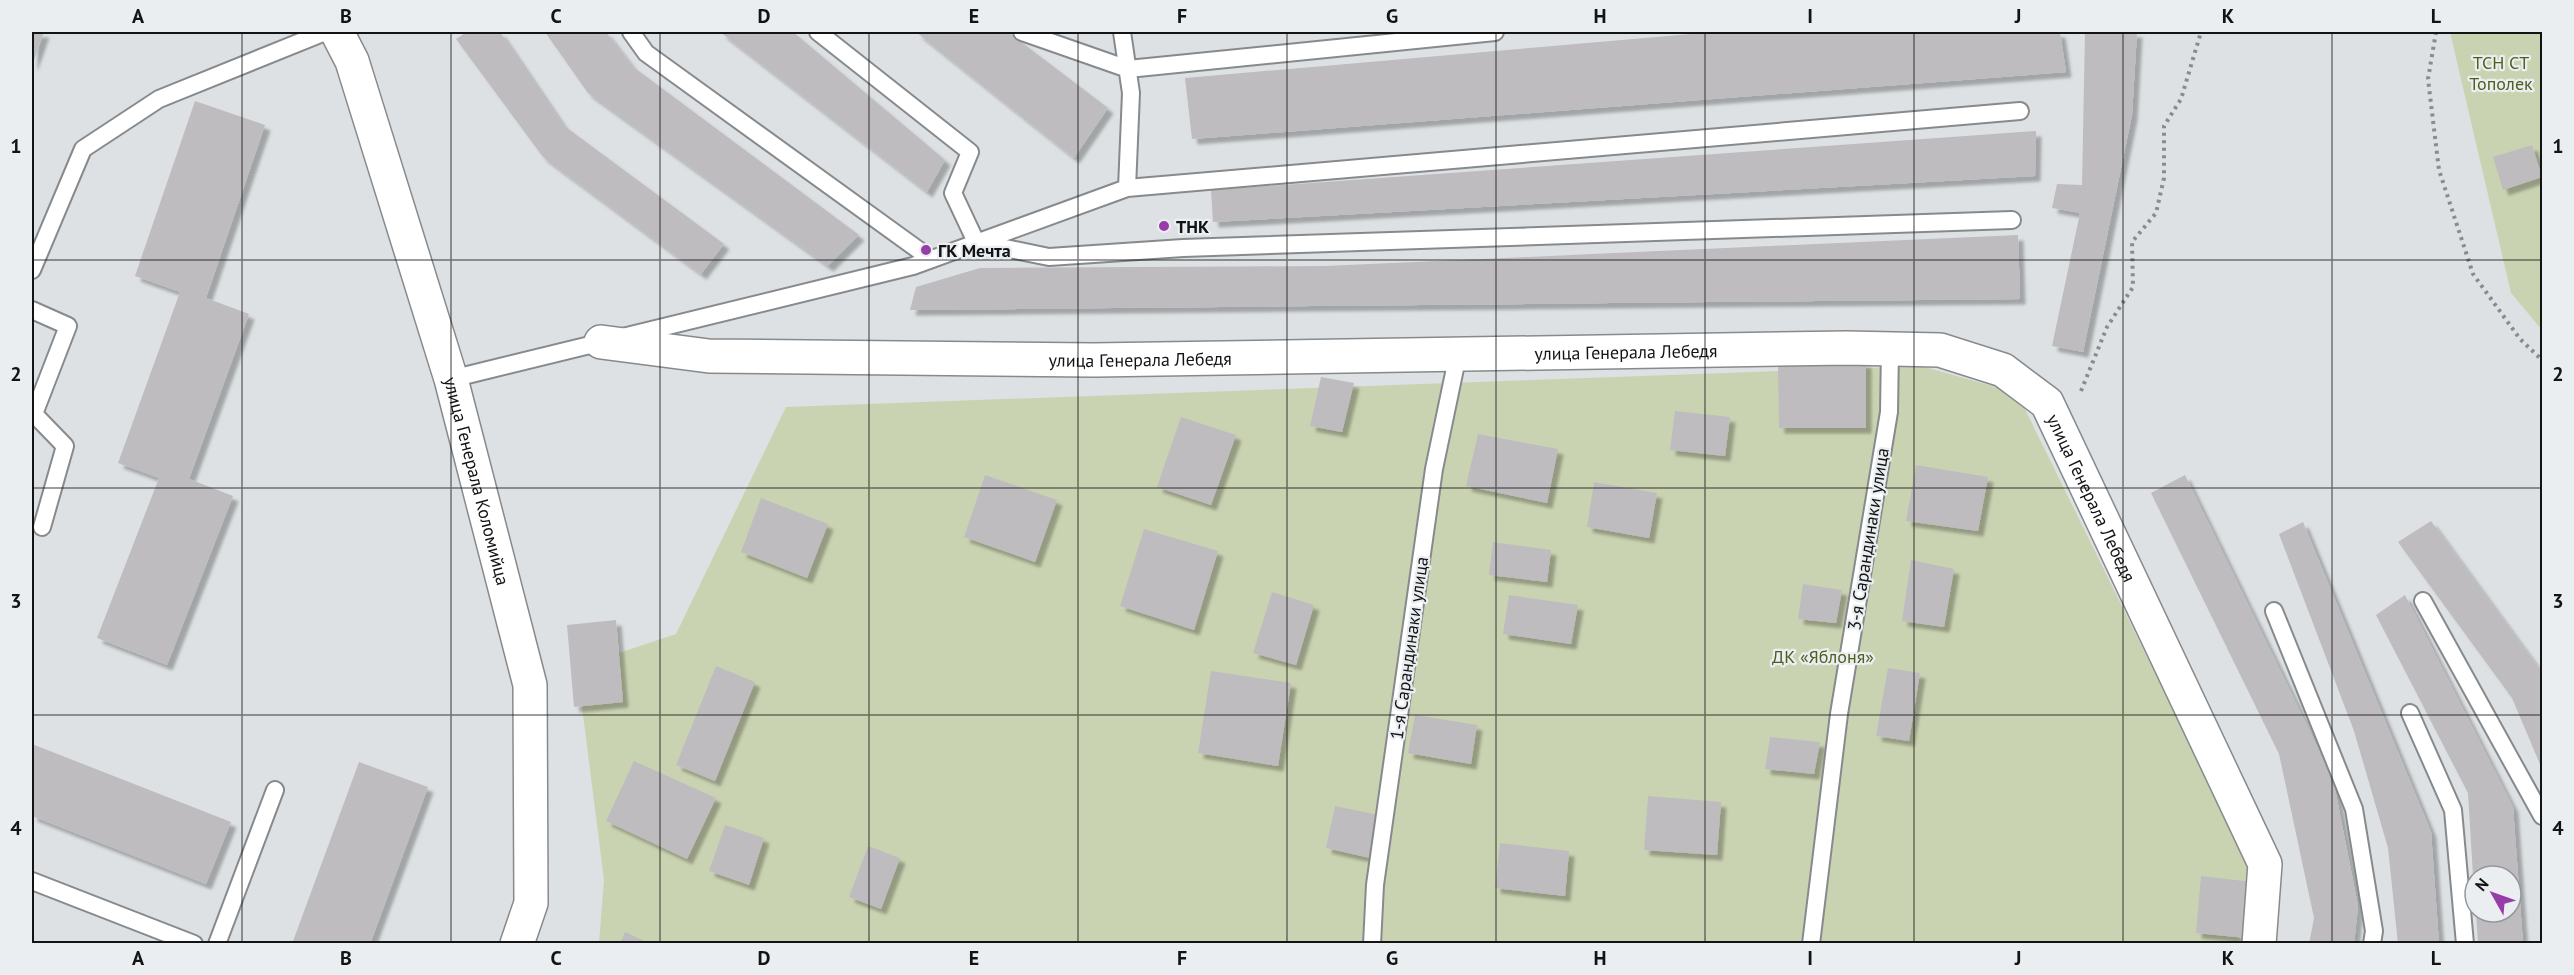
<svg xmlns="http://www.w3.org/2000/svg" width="2574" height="975" viewBox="0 0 2574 975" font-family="'PT Sans',sans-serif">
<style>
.green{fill:#cad3b1}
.building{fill:#bebcbf;filter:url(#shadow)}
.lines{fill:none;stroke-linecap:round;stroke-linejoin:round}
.lane-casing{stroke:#878a8d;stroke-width:20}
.street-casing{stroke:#878a8d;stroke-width:36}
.path{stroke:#898c8d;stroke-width:4;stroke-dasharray:3 4.5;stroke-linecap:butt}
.lane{stroke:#fff;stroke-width:16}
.street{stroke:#fff;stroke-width:33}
.grid{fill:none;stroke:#121314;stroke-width:1.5;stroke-opacity:0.55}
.poi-dot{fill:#963da9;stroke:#eaeef1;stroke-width:2}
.labels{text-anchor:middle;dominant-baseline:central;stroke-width:4.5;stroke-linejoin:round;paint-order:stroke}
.park-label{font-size:18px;fill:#515e1c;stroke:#eaeef1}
.poi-label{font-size:18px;font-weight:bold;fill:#121314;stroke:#eaeef1;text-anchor:start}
.street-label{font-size:18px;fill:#121314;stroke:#eaeef1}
.neatline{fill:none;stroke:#121314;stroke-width:2}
.grid-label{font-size:20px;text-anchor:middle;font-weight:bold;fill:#121314}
</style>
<defs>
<filter id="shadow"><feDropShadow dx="5.5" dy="5.5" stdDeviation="1.5" flood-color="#0004"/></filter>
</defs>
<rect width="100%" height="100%" fill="#dde1e3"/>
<path class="green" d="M2450,32h92v298l-31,-37z
M1921,366l96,27 233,473 -11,77h-1640l5,-63 -27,-213 99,-33 110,-227z"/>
<path class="building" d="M32,32h12l-12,34z
M467,32h33l63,93 161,119 -23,30 -158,-117 -87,-118z
M545,32h61l26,34 227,169 -31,31 -240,-173z
M720,32h73l152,128 -18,32z
M916,32h92l100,76 -34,50z
M1714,32h346l6,40 -874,67 -7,-61z
M2085,32h52l-5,83 -49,237 -31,-6 28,-133 -28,-5 5,-24 25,1z
M195,101l70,24 -59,173 43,16 -60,165 44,17 -66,169 -70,-27 62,-160 -41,-15 62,-171 -45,-16z
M2036,131l-1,45 -822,46 -2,-32z
M2532,145l10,32 -39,13 -10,-33z
M2018,235l2,64 -1110,11 6,-23 64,-19 345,-2z
M1866,362v66h-87l-1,-65z
M1321,377l33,6 -12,49 -32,-6z
M1675,411l55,6 -5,39 -55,-6z
M1181,417l55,18 -25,70 -54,-18z
M1478,434l80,15 -11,54 -81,-17z
M1916,465l72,12 -10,54 -72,-10z
M985,475l72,25 -22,62 -71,-25z
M2185,475l148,304 25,127 -4,38h-45l5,-26 -35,-164 -128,-261z
M1594,482l63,11 -8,45 -62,-11z
M761,498l67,26 -21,54 -66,-26z
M2431,521l111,152v96l-30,-71 -114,-156z
M2303,522l128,310 8,112h-41l-10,-96 -34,-117 -75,-197z
M1144,529l74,22 -24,79 -74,-24z
M1493,542l58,8 -4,32 -58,-7z
M1911,560l43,9 -10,58 -42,-6z
M1803,584l39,6 -6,33 -38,-4z
M1272,592l42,13 -18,60 -43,-12z
M1509,595l69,10 -7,39 -68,-10z
M2405,595l108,212 10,137h-45l-2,-32h35v-36h-38l-5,-83 -92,-178z
M616,620l7,82 -49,5 -7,-82z
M716,666l39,16 -40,99 -39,-16z
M1888,668l32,5 -11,68 -33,-5z
M1211,671l80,12 -13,83 -80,-13z
M1415,715l62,10 -6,39 -63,-11z
M1770,737l50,5 -6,32 -49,-5z
M32,744l199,78 -25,62 -174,-68z
M634,761l82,37 -29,61 -81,-38z
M359,762l69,25 -58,157h-78z
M1648,796l73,6 -4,53 -73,-5z
M1335,806l44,9 -9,43 -44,-10z
M725,825l39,13 -15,47 -40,-14z
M1500,843l69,8 -4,45 -70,-8z
M868,846l32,12 -19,51 -32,-12z
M2201,876l52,6 -6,56 -51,-5z
M625,932l26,12h-31z"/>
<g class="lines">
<g class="lane-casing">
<path id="lane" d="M631,32l15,21 285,206
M818,32l152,120 -17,41 23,49 73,15 134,-9 829,-28
M1022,32l106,37 367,-37
M1122,32l9,61 -4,95
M32,270l51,-121 76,-50 166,-67
M32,310l36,16 -34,88 31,32 -23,81
M451,379l462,-113 214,-78 893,-77
M2423,601l119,215
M2274,611l80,198 20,122 -2,13
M2410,713l43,97 12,134
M32,881l162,63
M217,944l58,-154
M1372,944l3,-59 59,-416 24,-115
M1811,944l28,-230 50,-302 1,-63"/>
</g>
<g class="street-casing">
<g id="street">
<path id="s1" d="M337,32l15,29 99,318 79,306 1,218 -14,41"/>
<path id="s2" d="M601,342l108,14 385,4 753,-12 93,2 63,20 44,33 218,461 -6,80"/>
</g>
</g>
<path class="path" d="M2436,32l-8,47 11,91 34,104 47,65 22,21
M2081,391l26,-64 26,-40 -1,-45 24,-29 8,-35v-52l17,-27 20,-67"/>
<use href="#lane" class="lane"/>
<use href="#street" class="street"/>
</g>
<path class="grid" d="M242,32v912M451,32v912M660,32v912M869,32v912M1078,32v912M1287,32v912M1496,32v912M1705,32v912M1914,32v912M2123,32v912M2332,32v912M32,260h2510M32,488h2510M32,715h2510"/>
<g class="poi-dot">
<circle cx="1164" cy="226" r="6"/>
<circle cx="926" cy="250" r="6"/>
</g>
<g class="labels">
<g class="park-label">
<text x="2501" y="62">ТСН СТ<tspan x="2501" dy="21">Тополек</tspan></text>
<text x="1823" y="656">ДК «Яблоня»</text>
</g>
<g class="poi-label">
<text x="1176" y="226">ТНК</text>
<text x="938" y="250">ГК Мечта</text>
</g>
<g class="street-label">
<text stroke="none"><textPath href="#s2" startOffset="1026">улица Генерала Лебедя</textPath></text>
<text stroke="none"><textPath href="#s2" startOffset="540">улица Генерала Лебедя</textPath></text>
<text stroke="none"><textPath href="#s1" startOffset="471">улица Генерала Коломийца</textPath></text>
<text stroke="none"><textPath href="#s2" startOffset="1566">улица Генерала Лебедя</textPath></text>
<text transform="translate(1868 539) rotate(-81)">3-я Сарандинаки улица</text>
<text transform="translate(1409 648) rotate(-82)">1-я Сарандинаки улица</text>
</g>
</g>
<rect width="2574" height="975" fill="none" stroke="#eaeef1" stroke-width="66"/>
<g transform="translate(2493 894) rotate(310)"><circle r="28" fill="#eaeef1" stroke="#949699" stroke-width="1.5"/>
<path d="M0-4.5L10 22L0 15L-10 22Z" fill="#963da9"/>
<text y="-9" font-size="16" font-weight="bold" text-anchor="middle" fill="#121314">N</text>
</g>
<rect x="33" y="33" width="2508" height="909" class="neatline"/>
<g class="grid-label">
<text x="138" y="23">A</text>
<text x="346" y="23">B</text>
<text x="556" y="23">C</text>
<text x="764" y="23">D</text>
<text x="974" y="23">E</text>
<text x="1182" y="23">F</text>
<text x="1392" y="23">G</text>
<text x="1600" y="23">H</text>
<text x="1810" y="23">I</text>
<text x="2018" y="23">J</text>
<text x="2228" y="23">K</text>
<text x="2436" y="23">L</text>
<text x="16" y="153">1</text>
<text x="2558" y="153">1</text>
<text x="16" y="381">2</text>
<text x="2558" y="381">2</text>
<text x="16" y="608">3</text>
<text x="2558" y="608">3</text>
<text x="16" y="835">4</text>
<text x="2558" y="835">4</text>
<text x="138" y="965">A</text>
<text x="346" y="965">B</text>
<text x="556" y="965">C</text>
<text x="764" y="965">D</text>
<text x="974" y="965">E</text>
<text x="1182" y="965">F</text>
<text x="1392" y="965">G</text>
<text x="1600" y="965">H</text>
<text x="1810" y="965">I</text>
<text x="2018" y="965">J</text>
<text x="2228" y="965">K</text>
<text x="2436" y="965">L</text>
</g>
</svg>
